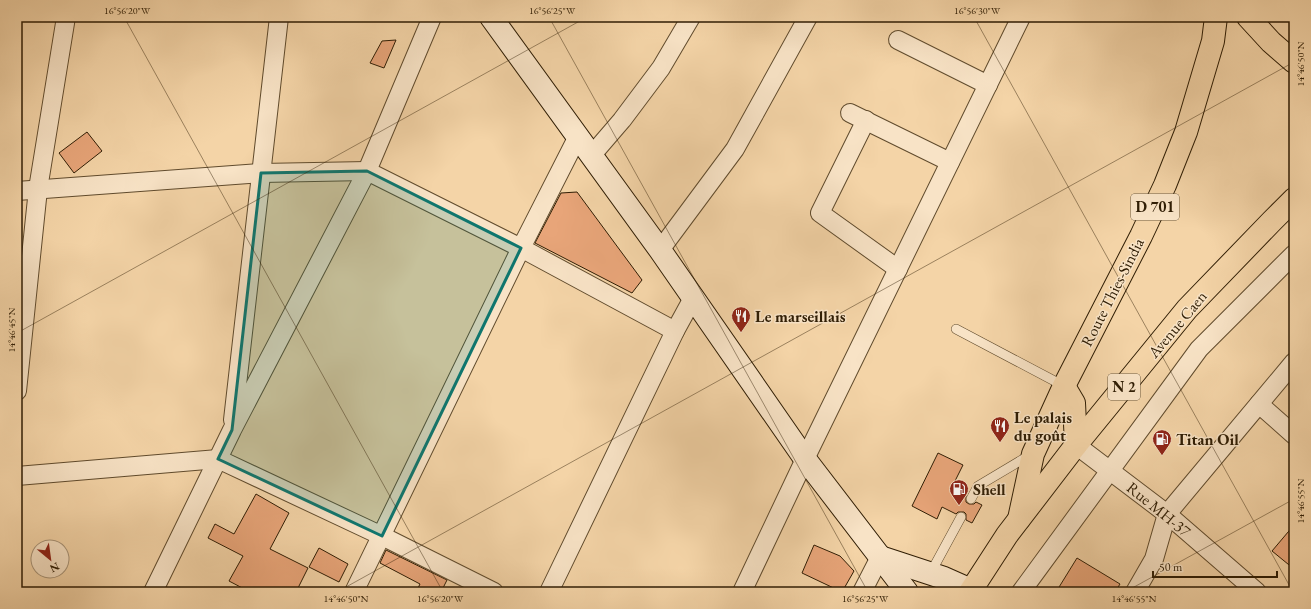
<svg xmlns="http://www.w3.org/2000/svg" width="1311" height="609" font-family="'EB Garamond',serif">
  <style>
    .building { fill: #e8a579; stroke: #2f1d04 }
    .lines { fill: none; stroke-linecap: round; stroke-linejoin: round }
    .lane-casing { stroke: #604b2d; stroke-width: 10 }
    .street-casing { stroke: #604b2d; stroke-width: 20 }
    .secondary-casing { stroke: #2f1d04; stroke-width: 24 }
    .primary-casing { stroke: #2f1d04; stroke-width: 24 }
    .highway-casing { stroke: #2f1d04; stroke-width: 24 }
    .lane { stroke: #f8e3c6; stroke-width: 9 }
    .street { stroke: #f8e3c6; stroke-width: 18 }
    .secondary { stroke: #f8e3c6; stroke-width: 22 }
    .primary { stroke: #f4d4a7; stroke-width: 22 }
    .highway { stroke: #f4d4a7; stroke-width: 22 }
    .marked { fill: #0f766e; fill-opacity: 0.2; stroke: #0f766e; stroke-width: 3; stroke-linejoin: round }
    .ticks { fill: none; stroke: #2f1d04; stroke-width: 1; stroke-opacity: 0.45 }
    .labels { text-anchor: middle; stroke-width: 3; stroke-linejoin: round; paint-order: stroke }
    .shield { fill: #f8e3c6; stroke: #6b583e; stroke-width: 1 }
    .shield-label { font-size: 15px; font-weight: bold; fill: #2f1d04 }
    .street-label { font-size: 16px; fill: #2f1d04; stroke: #f8e3c6 }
    .poi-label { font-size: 16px; font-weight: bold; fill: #2f1d04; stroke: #f8e3c6; text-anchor: start }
    .neatline { fill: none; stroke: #2f1d04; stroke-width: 1.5 }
    .ticks-label { font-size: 10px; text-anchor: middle; fill: #2f1d04 }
  </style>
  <rect width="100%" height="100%" fill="#f4d4a7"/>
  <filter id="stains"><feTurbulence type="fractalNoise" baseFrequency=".005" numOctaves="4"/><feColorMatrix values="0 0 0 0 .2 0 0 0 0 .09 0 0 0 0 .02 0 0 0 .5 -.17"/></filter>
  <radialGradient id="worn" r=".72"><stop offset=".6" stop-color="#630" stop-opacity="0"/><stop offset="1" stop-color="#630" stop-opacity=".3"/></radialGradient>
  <g class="building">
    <polygon points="396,40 384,68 370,63 382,41"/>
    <polygon points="87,132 102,151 74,173 59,153"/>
    <polygon points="577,192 642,280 632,293 535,243 561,193"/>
    <polygon points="938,453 963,465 951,489 966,496 966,502 969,504 974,504 976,502 982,505 972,523 966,520 966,514 964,512 958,512 956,514 942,507 937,519 912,506"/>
    <polygon points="256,494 289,513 270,549 308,568 296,592 250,592 229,581 243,556 208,538 215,524 234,534"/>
    <polygon points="1294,525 1294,569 1272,551"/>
    <polygon points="814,545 840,556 854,571 842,592 802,573"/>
    <polygon points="319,548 348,564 339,582 309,567"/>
    <polygon points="386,550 447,580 441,592 416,592 420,584 380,563"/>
    <polygon points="1077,558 1120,584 1115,592 1056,592"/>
  </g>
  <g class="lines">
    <defs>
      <g id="lane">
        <polyline points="956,329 1064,386"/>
        <polyline points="971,499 978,486 1030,455"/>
        <polyline points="930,574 961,517"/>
      </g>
      <g id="street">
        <polyline points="898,40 988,85"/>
        <polyline points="850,113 950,162"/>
        <polyline points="866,120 820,213 898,269"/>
        <polyline points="591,156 622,120 661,68 691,17"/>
        <polyline points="17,191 261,173 367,171 521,248 675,331"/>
        <polyline points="660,250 735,149 808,17"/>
        <polyline points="17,391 38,189 66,17"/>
        <polyline points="1259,404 1294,435"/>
        <polyline points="233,420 279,17"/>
        <polyline points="1076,445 1167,514 1257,592"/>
        <polyline points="17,476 218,459 382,536 494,592"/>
        <polyline points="153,592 232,430 367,171 432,17"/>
        <polyline points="354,592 521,248 578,136"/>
        <polyline points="549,592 675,331 693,298"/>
        <polyline points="742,592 805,459 1021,17"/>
        <polyline points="862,592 880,557"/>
        <polyline points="1021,592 1199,349 1294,254"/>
        <polyline points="1135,592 1154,559 1167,514 1294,362"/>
      </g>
      <g id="secondary">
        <polyline points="491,17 660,250 805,459 907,592"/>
        <polyline points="880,557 944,578 971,590"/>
      </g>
      <g id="primary">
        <polyline points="1248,17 1271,42 1294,62"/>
        <polyline points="1019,519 1033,454 1064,386 1141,236 1165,185 1186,132 1213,41 1216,17"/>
      </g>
      <g id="highway">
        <polyline points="1064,386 1074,403 1076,445"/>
        <polyline points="970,592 1007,535 1076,445 1187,309 1272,221 1294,199"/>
      </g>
    </defs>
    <use href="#lane" class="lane-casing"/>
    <use href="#street" class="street-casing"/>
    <use href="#secondary" class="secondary-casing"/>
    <use href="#primary" class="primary-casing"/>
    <use href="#highway" class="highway-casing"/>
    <use href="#lane" class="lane"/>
    <use href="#street" class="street"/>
    <use href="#secondary" class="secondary"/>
    <use href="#primary" class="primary"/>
    <use href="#highway" class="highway"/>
  </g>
  <path class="marked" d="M367,171L521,248L382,536L218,459L232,430L261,173Z"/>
  <path class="ticks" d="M124,17L443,592M549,17L868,592M974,17L1293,592M17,333L587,17M17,591L18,592M337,592L1294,62M1125,592L1294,499"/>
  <defs>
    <symbol id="restaurant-pin" viewBox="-11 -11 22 30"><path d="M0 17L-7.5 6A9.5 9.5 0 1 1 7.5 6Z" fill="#8f2418" stroke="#f8e3c6"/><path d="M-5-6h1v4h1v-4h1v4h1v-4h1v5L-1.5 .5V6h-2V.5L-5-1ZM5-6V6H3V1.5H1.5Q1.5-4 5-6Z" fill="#fff"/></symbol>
    <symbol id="fuel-pin" viewBox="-11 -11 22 30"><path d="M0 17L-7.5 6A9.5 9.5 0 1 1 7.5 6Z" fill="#8f2418" stroke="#f8e3c6"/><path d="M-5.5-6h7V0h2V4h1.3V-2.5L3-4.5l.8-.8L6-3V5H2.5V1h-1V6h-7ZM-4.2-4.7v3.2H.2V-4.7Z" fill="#fff"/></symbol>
  </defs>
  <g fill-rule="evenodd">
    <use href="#restaurant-pin" x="730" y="305" width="22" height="30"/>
    <use href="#restaurant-pin" x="989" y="415" width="22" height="30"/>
    <use href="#fuel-pin" x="1151" y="428" width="22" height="30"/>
    <use href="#fuel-pin" x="948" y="478" width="22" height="30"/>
  </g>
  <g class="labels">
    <g class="shield">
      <rect x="1131" y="194" width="48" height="26" rx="3"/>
      <rect x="1108" y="374" width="32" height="26" rx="3"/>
    </g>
    <g class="shield-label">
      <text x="1155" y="212">D 701</text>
      <text x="1124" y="392">N 2</text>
    </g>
    <g class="street-label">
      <text transform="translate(1112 292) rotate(-63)" y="6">Route Thies-Sindia</text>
      <text transform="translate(1177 324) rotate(-50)" y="6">Avenue Caen</text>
      <text transform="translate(1159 509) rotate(39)" y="6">Rue MH-37</text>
    </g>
    <g class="poi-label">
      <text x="755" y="322">Le marseillais</text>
      <text x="1014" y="423">Le palais<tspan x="1014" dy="18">du goût</tspan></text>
      <text x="1176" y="445">Titan Oil</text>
      <text x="973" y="495">Shell</text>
    </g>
  </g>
  <rect width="1311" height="609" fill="none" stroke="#f4d4a7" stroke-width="44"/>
  <g transform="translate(50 559) rotate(151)"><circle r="19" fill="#f8e3c6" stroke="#a89478"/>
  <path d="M0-3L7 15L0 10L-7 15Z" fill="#8f2418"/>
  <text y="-6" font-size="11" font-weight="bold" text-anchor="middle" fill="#2f1d04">N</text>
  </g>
  <path d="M1153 571v6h124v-6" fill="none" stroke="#2f1d04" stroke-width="2"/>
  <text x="1159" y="571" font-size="12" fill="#2f1d04" stroke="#f8e3c6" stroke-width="3" paint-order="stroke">50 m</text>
  <rect x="22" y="22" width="1267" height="565" class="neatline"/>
  <g class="ticks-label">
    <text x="127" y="14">16°56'20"W</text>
    <text x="552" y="14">16°56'25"W</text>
    <text x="977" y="14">16°56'30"W</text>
    <text transform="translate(1300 64) rotate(-90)" y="4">14°46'50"N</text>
    <text transform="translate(11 330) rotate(-90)" y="4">14°46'45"N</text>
    <text transform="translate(1300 501) rotate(-90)" y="4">14°46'55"N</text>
    <text x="346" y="602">14°46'50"N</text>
    <text x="440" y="602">16°56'20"W</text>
    <text x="865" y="602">16°56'25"W</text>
    <text x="1134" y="602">14°46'55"N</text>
  </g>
  <rect width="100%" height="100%" filter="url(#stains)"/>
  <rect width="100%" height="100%" fill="url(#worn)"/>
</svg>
